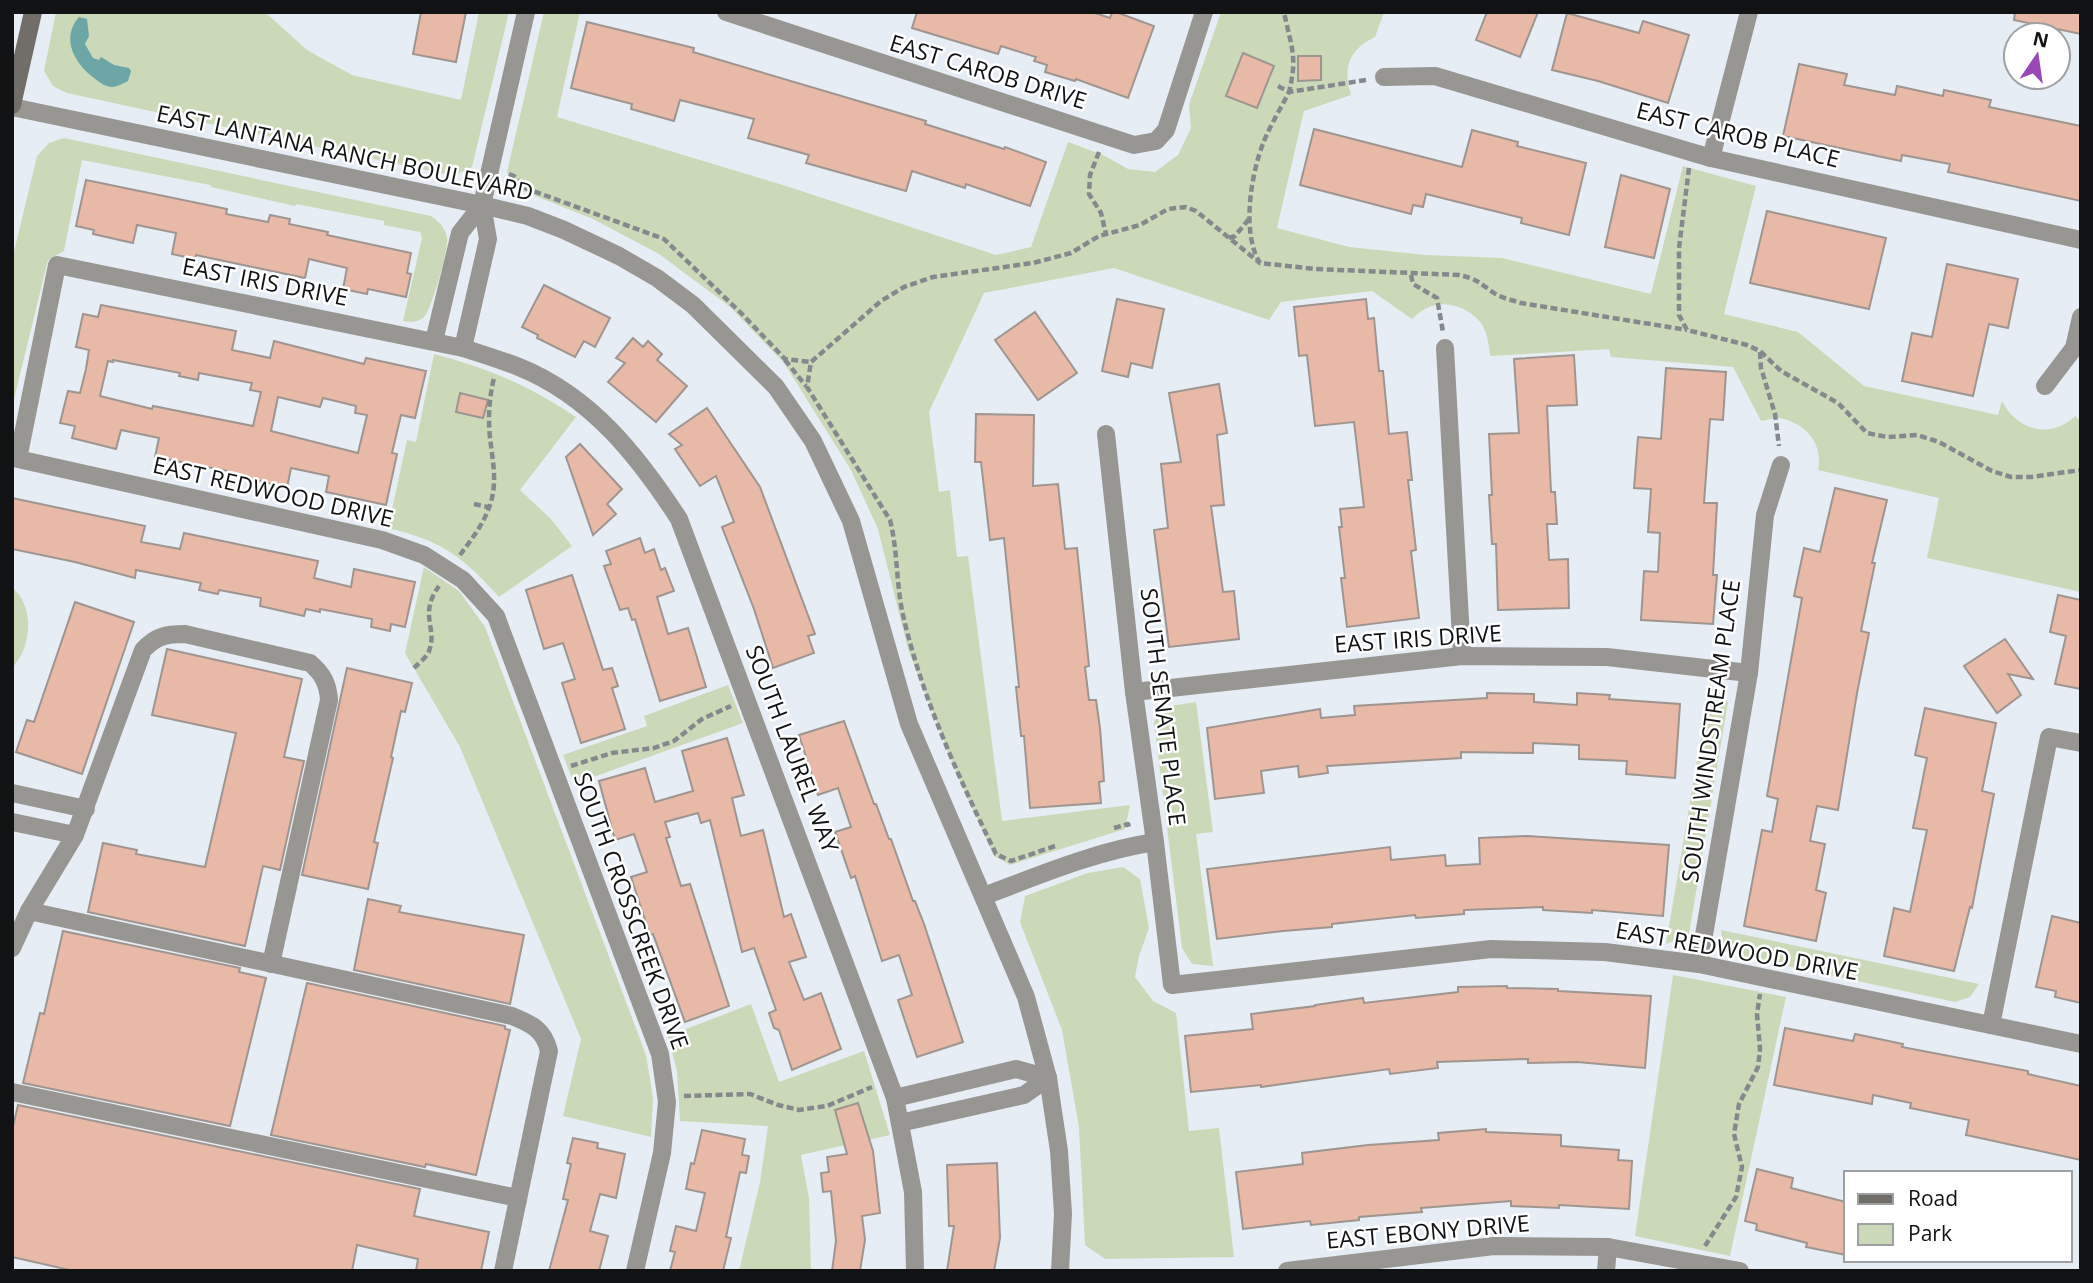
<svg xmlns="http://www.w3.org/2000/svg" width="2093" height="1283" font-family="'Open Sans',sans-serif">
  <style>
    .green { fill: #cbd9b9 }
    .water { fill: #6ca6a6 }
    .building { fill: #e9b9a7; stroke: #9e9591; stroke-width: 2; fill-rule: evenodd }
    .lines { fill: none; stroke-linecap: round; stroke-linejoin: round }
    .path { stroke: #85898d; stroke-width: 4.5; stroke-dasharray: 7 3.5; stroke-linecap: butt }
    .street { stroke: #989693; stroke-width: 18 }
    .secondary { stroke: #716d69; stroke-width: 18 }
    .labels { text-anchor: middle; stroke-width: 5; stroke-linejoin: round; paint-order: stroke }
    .street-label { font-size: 23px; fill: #101214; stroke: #fff }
  </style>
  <rect width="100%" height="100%" fill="#e7edf4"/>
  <g class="green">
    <polygon points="56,12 265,12 307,50 352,75 461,100 479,12 509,12 472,167 453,176 67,93 53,86 44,71"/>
    <path d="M544,12H580L557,117L786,186L996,255L1031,247L1068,142L1103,155L1128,169L1155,172L1178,155L1191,128L1189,105L1221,12H1384L1375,37C1348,50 1343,68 1351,95L1304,111L1277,228L1349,247L1426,255L1502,258L1651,294L1683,166L1756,186L1724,314L1798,332L1864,386L1998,415L2002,401C2016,430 2051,440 2075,416L2081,421V592L1927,558L1939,498L1818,470C1823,446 1809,426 1784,419C1777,417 1768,420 1761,421L1733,367L1611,357L1609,349L1490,356C1489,345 1487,332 1481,323C1469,307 1443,298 1425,309C1420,311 1416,316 1412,319L1372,291L1281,302L1269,320L1114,268L984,293L929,412L939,492L950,490L957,557L968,556L1002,821L1130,805L1125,829L1010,865L994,856L956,772L908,649L878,529L851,470L784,363L729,306L659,254L593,219L513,187L507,172Z"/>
    <path d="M64,138L431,216C439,221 446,229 447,238C449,248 431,311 424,317C417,323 411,322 403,321L422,238L420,232L384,225V221L296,204L295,206L211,187L210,185L82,160L64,251L48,260L12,407V260L37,156L49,143Z"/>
    <path d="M434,354C490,369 528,385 576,417L520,490L551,519L572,546L499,597C462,556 442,541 388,528L407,440L416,442Z"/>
    <polygon points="424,567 459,591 485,627 646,1055 653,1098 651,1137 563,1116 581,1039 460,747 405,653"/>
    <path d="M12,587C35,607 32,647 12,668Z"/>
    <polygon points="1710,684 1728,702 1689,934 1666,944"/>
    <polygon points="728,685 743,723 574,784 563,755 647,726 644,716"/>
    <polygon points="1196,702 1213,832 1196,834 1213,966 1192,964 1182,948 1154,722 1164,707"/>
    <polygon points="1123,867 1140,879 1149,928 1139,956 1135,977 1153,1001 1176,1013 1189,1131 1219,1128 1234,1257 1105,1259 1085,1245 1079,1127 1062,1030 1020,922 1025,896 1088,873"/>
    <polygon points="1721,930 1979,984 1970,997 1955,1002 1736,955 1724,948"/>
    <polygon points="1673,975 1786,997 1730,1256 1635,1236"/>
    <polygon points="751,1004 779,1082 864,1051 890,1135 801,1155 809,1198 811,1271 739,1271 760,1182 768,1126 680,1121 677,1071 668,1036"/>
  </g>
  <path class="water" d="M79,17L87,19L89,36L85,44L93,58L99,60L101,57L114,65L129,68L131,71L128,81C124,83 118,86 113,87C106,87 100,83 94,78C75,64 60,38 79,17Z"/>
  <g class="building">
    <polygon points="421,12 466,12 456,62 413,54"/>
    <polygon points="917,12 1092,12 1110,18 1112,12 1116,12 1154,26 1128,98 1076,79 1075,81 1045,72 1047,65 1034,61 1036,57 1001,46 998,54 912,28"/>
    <polygon points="1487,12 1538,12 1520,57 1476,40"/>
    <polygon points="2015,12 2081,12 2081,34 2014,20"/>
    <polygon points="1567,13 1639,33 1643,21 1689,35 1668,103 1598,81 1552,70"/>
    <polygon points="587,22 694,48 693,52 926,121 925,124 1004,149 1005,147 1046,162 1030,206 966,184 965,188 912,171 906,191 806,163 809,155 748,138 754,119 680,100 674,121 631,109 632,104 571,88"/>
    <polygon points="1243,53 1274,66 1257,108 1226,96"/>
    <polygon points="1298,56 1321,56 1321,80 1298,81"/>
    <polygon points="1799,64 1847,74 1844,85 1895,95 1897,86 1943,96 1944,90 1991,100 1989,107 2081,126 2081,201 1948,172 1950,164 1902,155 1901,161 1783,136"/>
    <polygon points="1314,129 1462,167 1472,130 1518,142 1517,146 1586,163 1569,235 1521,223 1522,218 1426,194 1423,207 1413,205 1411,214 1300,185"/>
    <polygon points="1621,175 1670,189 1654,258 1605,247"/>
    <polygon points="86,180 227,209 226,214 268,222 270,215 290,219 289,224 328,232 327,235 411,253 407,273 411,274 406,297 368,289 367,294 343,289 347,268 309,259 305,278 196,255 195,259 172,254 176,233 137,225 133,243 93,234 94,230 76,226"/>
    <polygon points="1767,211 1886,238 1869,309 1750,283"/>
    <polygon points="1947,264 2018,279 2008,328 1989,324 1973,396 1902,381 1912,333 1932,337"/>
    <polygon points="544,285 610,318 595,347 584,341 575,357 537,338 538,335 522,327"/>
    <polygon points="1117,299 1164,309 1152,368 1131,363 1128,377 1102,371"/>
    <polygon points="1366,299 1368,319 1374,318 1379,371 1383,371 1389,434 1407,432 1412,480 1408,480 1416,550 1411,551 1419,618 1347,627 1341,578 1345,578 1339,527 1342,527 1340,509 1364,507 1354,422 1315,426 1307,355 1299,356 1294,307"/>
    <path d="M101,305L236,331L232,350L270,358L274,341L364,364L366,358L426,371L415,418L401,415L392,453L397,454L386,505L326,492L329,476L291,468L287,488L228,473V471L155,457L159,438L121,430L116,449L72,438L75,426L60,423L68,391L80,393L86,369L89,350L76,347L83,314L98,317ZM113,360L180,373L179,376L198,380L199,373L252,383L250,390L261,392L253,426L153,406L152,409L100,396L108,361L113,362ZM278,397L320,407L323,398L356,406L355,413L367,415L358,453L271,431Z"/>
    <polygon points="1035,312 1077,373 1038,400 995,340"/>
    <polygon points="633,338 643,347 648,341 662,354 657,360 687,386 656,422 608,382 625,363 616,358"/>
    <polygon points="1574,355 1577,405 1547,406 1551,492 1555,492 1557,524 1547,524 1549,560 1568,559 1569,608 1498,610 1496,544 1492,544 1489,495 1492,495 1489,434 1519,433 1514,359"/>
    <polygon points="1666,368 1726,372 1723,420 1710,419 1704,503 1717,503 1713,575 1717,575 1713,624 1641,620 1644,571 1658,572 1660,533 1648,532 1651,489 1634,488 1638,437 1661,439"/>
    <polygon points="1219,384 1227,433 1217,435 1224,505 1211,506 1223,592 1234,591 1239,639 1169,647 1154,530 1168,528 1161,464 1181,462 1169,393"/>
    <polygon points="460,393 488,400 483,418 456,412"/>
    <polygon points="707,408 760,487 815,634 808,636 814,653 773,668 754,609 722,527 734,522 716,476 700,486 675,449 682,445 669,434"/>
    <polygon points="976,414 1034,415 1033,486 1058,484 1065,549 1077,548 1089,666 1085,667 1089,700 1096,700 1100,728 1104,781 1099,782 1101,803 1030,808 1024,736 1021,736 1016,687 1019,687 1004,538 990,540 981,462 975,462"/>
    <polygon points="580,444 622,489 607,504 616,514 593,535 566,457"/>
    <polygon points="1835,488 1887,500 1872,563 1875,563 1861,631 1869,633 1857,693 1838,810 1817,806 1810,841 1825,844 1816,890 1826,893 1816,941 1744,926 1762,830 1772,832 1778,799 1767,796 1802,598 1794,596 1804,548 1820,552"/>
    <polygon points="12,498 145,526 141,542 180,549 184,533 318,561 314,578 351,587 354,569 415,582 405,627 391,624 390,631 371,627 372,619 320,609 320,612 306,609 304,616 260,606 261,598 219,590 218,594 199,590 201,583 136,570 135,578 75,562 12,549"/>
    <polygon points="640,538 645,553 654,549 661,570 665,568 674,591 657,597 668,634 688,628 706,687 660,701 635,619 632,620 628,608 620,610 604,566 611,564 606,551"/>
    <polygon points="572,575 603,670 612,668 618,686 612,688 625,729 581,743 562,683 575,679 563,643 544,649 526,590"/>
    <polygon points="2058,595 2081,600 2081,689 2055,684 2066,636 2050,632"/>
    <polygon points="75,602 134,622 82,774 16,752 27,720 34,722"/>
    <polygon points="2005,639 2033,679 2008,674 2021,695 1997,713 1964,666"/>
    <polygon points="167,649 302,679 284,757 304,761 280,870 263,866 245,946 88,912 103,843 137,850 136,854 205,867 236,733 152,715"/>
    <polygon points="347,668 412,683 405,712 401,711 391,757 393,758 374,842 378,843 368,889 302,875"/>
    <polygon points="1487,693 1534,694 1534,702 1577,705 1577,693 1610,695 1609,699 1680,704 1675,778 1626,774 1627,761 1579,759 1579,745 1533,743 1533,753 1461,752 1461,758 1327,766 1328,773 1299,777 1298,766 1261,771 1264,793 1215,799 1207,728 1320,709 1321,718 1355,715 1354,706 1487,698"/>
    <polygon points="1925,708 1996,723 1982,791 1994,794 1972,908 1970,907 1954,971 1884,956 1894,908 1910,912 1927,830 1913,828 1927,758 1915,755"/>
    <polygon points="844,721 874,804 876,804 889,839 891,839 913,901 915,901 924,924 963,1042 917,1057 898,1000 912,995 899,955 882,961 855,876 851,878 835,832 851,827 838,788 818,795 799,735"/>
    <polygon points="727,738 744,795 732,798 741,836 763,830 784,917 791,914 806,957 789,962 804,1000 821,993 841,1049 792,1070 779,1030 774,1028 769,1013 776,1010 754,948 742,952 710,820 701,823 698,813 665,822 670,837 666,838 681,886 690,884 729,1006 685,1022 653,934 650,935 631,877 647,872 634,834 615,840 599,781 645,768 655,802 693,791 682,751"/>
    <polygon points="1527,836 1669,845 1663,916 1592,910 1592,913 1543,910 1543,907 1464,910 1464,914 1416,918 1415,915 1332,924 1332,927 1283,931 1217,939 1207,869 1390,847 1391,860 1445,855 1446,866 1480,864 1479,838"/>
    <polygon points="368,899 401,906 399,912 524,935 510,1004 354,970"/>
    <polygon points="2052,916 2081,923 2081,1003 2055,997 2056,991 2036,987"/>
    <polygon points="63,931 240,968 239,972 266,978 230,1126 23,1083 40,1013 44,1014"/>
    <polygon points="307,983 505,1026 505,1029 510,1030 476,1175 426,1164 425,1167 271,1135"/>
    <polygon points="1507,986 1507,988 1558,989 1558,991 1651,996 1645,1068 1577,1062 1528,1063 1528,1059 1437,1062 1438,1068 1390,1074 1389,1069 1261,1087 1261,1085 1191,1092 1185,1036 1253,1029 1251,1014 1315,1006 1315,1005 1363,998 1364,1003 1458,992 1458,987"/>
    <polygon points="1785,1028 1853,1041 1855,1034 1903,1044 1902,1047 2028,1071 2028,1074 2081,1086 2081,1160 1966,1135 1969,1120 1910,1108 1911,1103 1873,1095 1872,1104 1774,1085"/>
    <polygon points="858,1103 873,1151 880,1213 862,1216 865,1240 860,1271 832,1271 836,1241 831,1191 823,1192 821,1173 829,1172 827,1157 847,1154 835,1110"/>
    <polygon points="18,1105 420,1189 414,1216 489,1232 481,1271 416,1271 418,1259 357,1245 352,1271 74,1271 12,1257 12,1131"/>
    <polygon points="1486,1129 1486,1132 1561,1135 1561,1146 1619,1150 1618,1160 1632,1161 1629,1209 1559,1205 1559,1208 1511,1206 1511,1201 1421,1208 1422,1212 1359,1217 1359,1220 1311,1225 1310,1221 1243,1229 1236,1172 1303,1164 1302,1153 1368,1145 1439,1140 1438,1133"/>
    <polygon points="702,1130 745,1139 742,1155 749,1156 746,1173 740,1172 726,1237 731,1238 723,1271 670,1271 675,1252 670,1251 676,1226 696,1231 705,1193 686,1189 691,1163 694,1164"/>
    <polygon points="573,1138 598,1143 597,1148 625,1154 616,1198 600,1194 590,1231 608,1236 599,1271 549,1271 568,1200 563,1199 571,1164 567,1163"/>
    <polygon points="997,1163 1000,1238 994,1271 947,1271 954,1226 949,1226 947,1165"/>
    <polygon points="1757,1169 1793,1178 1791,1188 1846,1202 1846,1255 1806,1247 1807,1243 1756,1230 1757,1224 1745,1221"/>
  </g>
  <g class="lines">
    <g class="path">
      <path d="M1366,80L1289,92C1281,108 1271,124 1264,141C1251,173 1241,233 1260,263L1316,269L1459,275C1478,279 1479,283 1494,293C1501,298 1512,300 1521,303L1687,330"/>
      <path d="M1278,86L1289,92C1298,56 1291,47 1284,12"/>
      <polyline points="1099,152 1090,175 1089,194 1101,213 1106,234"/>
      <polyline points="1689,168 1679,248 1679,315 1687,330 1747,345 1760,351 1781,371 1838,403 1867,433 1887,437 1917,435 1939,442 1992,471 2011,477 2031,477 2081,470"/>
      <polyline points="509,174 514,176 525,188 664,239 741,313 785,359 811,362"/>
      <polyline points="1229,238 1235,236 1249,219"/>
      <polyline points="1411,275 1413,284 1437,298 1443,332"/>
      <polyline points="1760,352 1761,368 1775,414 1779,446"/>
      <polyline points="785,360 806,386"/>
      <polyline points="474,504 488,507"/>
      <path d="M460,555C474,536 489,517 493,493C496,474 492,456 490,438C488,418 489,398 494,378"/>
      <path d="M414,668C419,663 427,657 429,651C438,628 418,615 439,586"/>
      <polyline points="571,766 612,753 654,748 674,741 702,719 731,706"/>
      <polyline points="1114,828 1128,824 1129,827"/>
      <path d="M1055,846L1011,861L996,854C959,778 922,698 903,615C896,584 898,552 890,520L807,387L811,362L881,301L904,287L933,277L1033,263L1071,253L1099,236L1140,225L1168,209L1186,207L1196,211L1260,263"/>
      <polyline points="684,1096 750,1094 778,1105 799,1110 827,1106 872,1087"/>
      <polyline points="1705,1246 1736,1197 1742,1167 1734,1134 1739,1104 1758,1067 1760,1049 1757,1014 1760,994"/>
    </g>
    <g class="street">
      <polyline points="726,12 1134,145 1156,141 1166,130 1204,12"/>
      <polyline points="1384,77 1435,76 1711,158 2081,240"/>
      <polyline points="12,107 482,205 528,216 564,230 619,256 657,278 693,305 776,387 813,441 851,521 909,724 1026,997 1048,1078 1059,1151 1063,1214 1060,1271"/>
      <polyline points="1711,158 1749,12"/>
      <polyline points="434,341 460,233 482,205"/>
      <polyline points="463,348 488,239 482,205 526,12"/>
      <polyline points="1445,348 1462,656"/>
      <polyline points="2045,386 2074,348 2081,317"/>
      <polyline points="1106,434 1134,692 1155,842 1172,985 1491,949 1605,952 1699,964 2081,1044"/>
      <polyline points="1134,692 1462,656 1607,657 1749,673"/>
      <polyline points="12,793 86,809"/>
      <polyline points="12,822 75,835"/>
      <path d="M984,896C1040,875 1096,851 1155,842"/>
      <path d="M29,911L512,1016C532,1024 544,1030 549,1051L503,1271"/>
      <path d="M12,948L29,911L75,835L143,650C156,636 166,634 185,634L310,663C323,674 328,684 329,700L271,964"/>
      <polyline points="1699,964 1749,673 1765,515 1781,465"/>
      <polyline points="1991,1025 2049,737 2081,743"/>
      <polyline points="12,1092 518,1198"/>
      <polyline points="895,1098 1016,1069 1048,1078"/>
      <polyline points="900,1123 1024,1095 1048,1078"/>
      <path d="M635,1271L662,1153L667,1102L660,1054L496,616L463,580L424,555L382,540L18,459L57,265L463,348C482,354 501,360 519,367C591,396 638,456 679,519L895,1098L913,1192L915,1271"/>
      <polyline points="1287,1271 1494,1246 1608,1247 1740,1271"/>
      <polyline points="1606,1271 1608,1247"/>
    </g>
    <polyline class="secondary" points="12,105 33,12"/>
  </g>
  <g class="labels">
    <g class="street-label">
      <text transform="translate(988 72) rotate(17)" y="8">EAST CAROB DRIVE</text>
      <text transform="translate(1738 135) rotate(14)" y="8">EAST CAROB PLACE</text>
      <text transform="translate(345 153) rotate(12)" y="8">EAST LANTANA RANCH BOULEVARD</text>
      <text transform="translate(265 282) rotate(11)" y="8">EAST IRIS DRIVE</text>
      <text transform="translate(273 492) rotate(13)" y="8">EAST REDWOOD DRIVE</text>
      <text transform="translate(1418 639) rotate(-4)" y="8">EAST IRIS DRIVE</text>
      <text transform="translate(1163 707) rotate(83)" y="8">SOUTH SENATE PLACE</text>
      <text transform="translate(1711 731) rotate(-82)" y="8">SOUTH WINDSTREAM PLACE</text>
      <text transform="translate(792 749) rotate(69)" y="8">SOUTH LAUREL WAY</text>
      <text transform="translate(631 911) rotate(70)" y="8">SOUTH CROSSCREEK DRIVE</text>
      <text transform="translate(1737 951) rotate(10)" y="8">EAST REDWOOD DRIVE</text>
      <text transform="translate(1428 1232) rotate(-5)" y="8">EAST EBONY DRIVE</text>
    </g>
  </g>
  <rect width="2093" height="1283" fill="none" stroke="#101214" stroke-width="28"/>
  <rect x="1844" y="1171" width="228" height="91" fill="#ffffff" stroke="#9fa0a1" stroke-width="2"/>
  <rect x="1858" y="1194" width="35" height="10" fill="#716d69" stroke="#9fa0a1" stroke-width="2"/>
  <text x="1908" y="1206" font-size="21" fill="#101214">Road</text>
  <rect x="1858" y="1224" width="35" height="21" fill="#cbd9b9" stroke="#9fa0a1" stroke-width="2"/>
  <text x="1908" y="1241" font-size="21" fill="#101214">Park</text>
  <g transform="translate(2037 56) rotate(13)"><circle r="33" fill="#ffffff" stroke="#9fa0a1" stroke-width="2"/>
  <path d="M0-5L12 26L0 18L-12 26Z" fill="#9848b7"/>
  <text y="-10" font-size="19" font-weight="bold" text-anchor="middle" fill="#101214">N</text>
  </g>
</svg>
